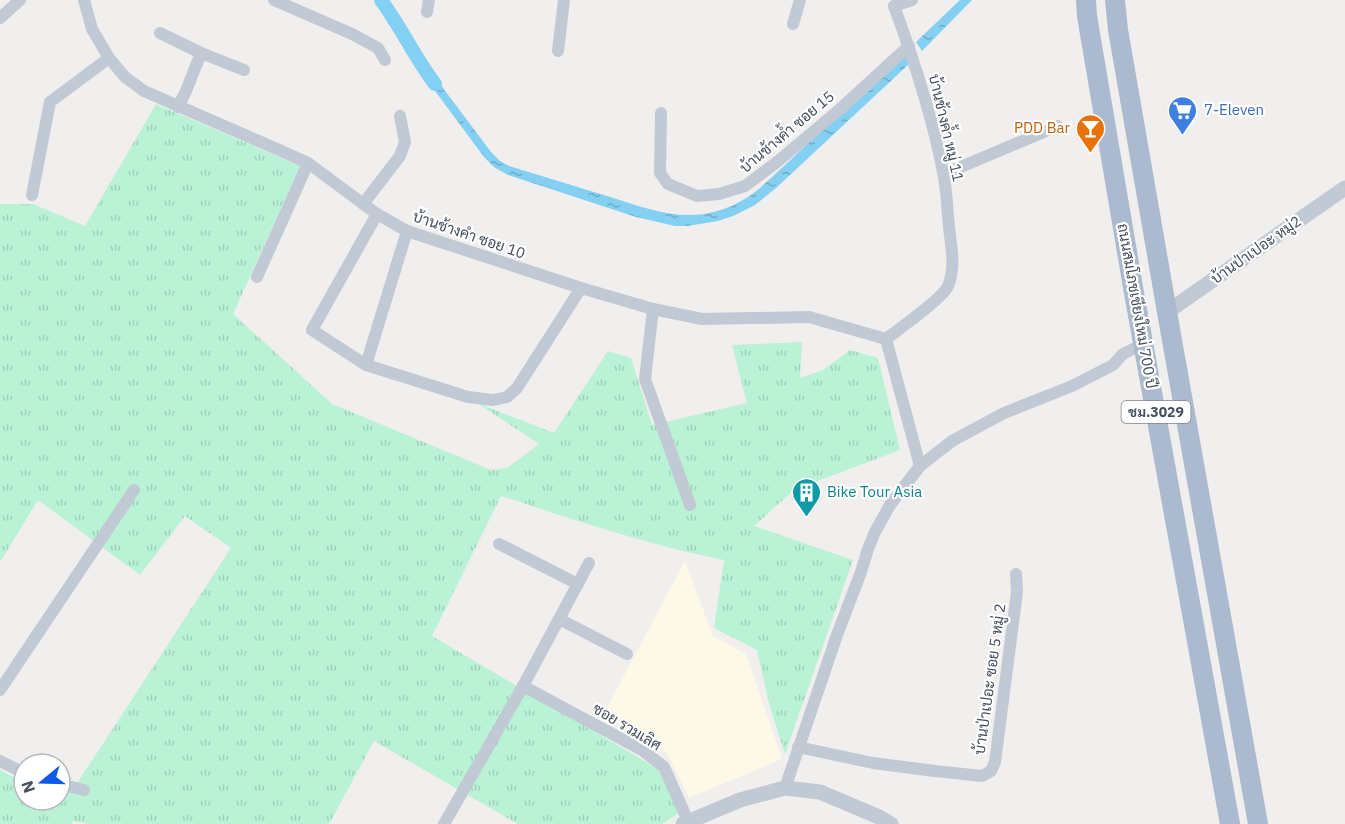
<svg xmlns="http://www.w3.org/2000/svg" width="1345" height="824" font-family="'IBM Plex Sans',Sarabun,sans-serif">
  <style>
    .commercial { fill: #fdf9e6 }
    .grass { fill: url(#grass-tufts) }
    .water { fill: url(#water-ripples) }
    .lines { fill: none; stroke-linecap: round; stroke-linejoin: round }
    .canal { stroke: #83d0f2; stroke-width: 14 }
    .minor { stroke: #c1c9d4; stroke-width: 12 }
    .tertiary { stroke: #c1c9d4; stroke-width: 15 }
    .primary { stroke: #acbacf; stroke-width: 20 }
    .labels { text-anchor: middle; stroke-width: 4.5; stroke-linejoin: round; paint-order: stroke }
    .shield { fill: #fff; stroke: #7d848e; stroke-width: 1.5 }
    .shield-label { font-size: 14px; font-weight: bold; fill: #454f5d }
    .shop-label { font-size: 15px; fill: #366cbe; stroke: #fff; text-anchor: start }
    .street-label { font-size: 15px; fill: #454f5d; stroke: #fff }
    .food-label { font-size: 15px; fill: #c56008; stroke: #fff; text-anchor: end }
    .culture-label { font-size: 15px; fill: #0d838f; stroke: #fff; text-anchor: start }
  </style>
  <defs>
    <pattern id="grass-tufts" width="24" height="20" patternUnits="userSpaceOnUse" patternTransform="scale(1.5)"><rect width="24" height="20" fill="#b9f2d4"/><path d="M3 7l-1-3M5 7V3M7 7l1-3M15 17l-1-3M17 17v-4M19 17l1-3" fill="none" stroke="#a0d1b8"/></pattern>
    <pattern id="water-ripples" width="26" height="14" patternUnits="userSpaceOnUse" patternTransform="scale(1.5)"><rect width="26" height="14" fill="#83d0f2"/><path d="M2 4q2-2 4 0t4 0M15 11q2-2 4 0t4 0" fill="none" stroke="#6dabc7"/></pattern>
  </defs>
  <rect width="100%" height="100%" fill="#f1eeee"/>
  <polygon class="commercial" points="685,561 713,636 746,654 782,759 689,798 667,753 653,742 603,715"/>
  <path class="grass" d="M156,104L300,166L233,314L332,404L491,470L507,468L539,444L477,403L554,433L608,351L631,358L652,425L747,403L732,345L802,342L800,378L823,370L850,350L878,358L900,450L794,490L754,526L853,560L785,754L770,707L757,650L714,628L724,560C648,545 575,520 501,496L432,636L658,769L679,813L662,824H518L374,741L329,824H89L73,821L71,824H0V770L15,778L24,780V800H60V788L72,791L231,548L185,516L140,575L38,500L0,562V204H33L85,226Z"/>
  <g class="water">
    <polygon points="960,0 972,0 922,51 916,42"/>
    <path d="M905,53L909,64L776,188L755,205L733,216L718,221L687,226H675L636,217L508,175L494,167L484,157L421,72L428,68L491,152L500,161L509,166C542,176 574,186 607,196C658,212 697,229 748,197C756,192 763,185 770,179Z"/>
  </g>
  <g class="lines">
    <path class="canal" d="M381,0C401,27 415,58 435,84"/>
    <g class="minor">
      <polyline points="84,0 92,29 109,58 125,77 144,91 277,149 308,163 377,214 407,231 581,288 653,309 702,319 809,317 886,339"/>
      <polyline points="274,0 352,34 378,48 385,60"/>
      <polyline points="894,6 912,0"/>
      <polyline points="427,12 429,0"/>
      <polyline points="0,18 20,0"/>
      <polyline points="793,24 800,0"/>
      <polyline points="160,33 201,53 244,70"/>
      <polyline points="558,51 564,0"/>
      <polyline points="178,107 186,91 201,53"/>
      <polyline points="661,113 660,173 668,184 697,196 719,194 745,186 777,162 839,110 909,46"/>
      <polyline points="944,174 1058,126"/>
      <polyline points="32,195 50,102 109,58"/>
      <polyline points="363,204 400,156 405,142 400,116"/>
      <polyline points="377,214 312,330 366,365 468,397 493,400 507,397 517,388 581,288"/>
      <polyline points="257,277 308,163"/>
      <polyline points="653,309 645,379 690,505"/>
      <path d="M886,339C899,329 943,298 948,286C956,267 951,246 949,227C947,209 947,190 943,172C932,116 914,60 894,6"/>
      <polyline points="886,339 920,466"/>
      <polyline points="366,365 407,231"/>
      <polyline points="499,544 578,584"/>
      <polyline points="559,619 627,654"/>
      <polyline points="523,686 642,750 664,767 688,821"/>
      <polyline points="0,690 134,490"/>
      <polyline points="798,747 873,763 935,771 982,776 991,771 995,762 1017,592 1016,574"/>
      <polyline points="0,761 24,773"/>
      <polyline points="60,784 84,790"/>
      <polyline points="785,788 837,635 861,572 868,549 875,532 890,505 920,466 952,441 1004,413 1072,386 1113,365 1123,354 1133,349 1144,348"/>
      <polyline points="444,824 523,686 589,563"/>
    </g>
    <g class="tertiary">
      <polyline points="1167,312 1345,188"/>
      <polyline points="683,824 740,800 785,788 820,792 879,817 891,824"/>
    </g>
    <g class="primary">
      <polyline points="1086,0 1087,16 1134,293 1230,824"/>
      <polyline points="1115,0 1118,30 1167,312 1258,824"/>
    </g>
  </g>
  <defs>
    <symbol id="supermarket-pin" viewBox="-11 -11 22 30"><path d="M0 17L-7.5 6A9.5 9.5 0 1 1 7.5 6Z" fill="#3f7fe0" stroke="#fff"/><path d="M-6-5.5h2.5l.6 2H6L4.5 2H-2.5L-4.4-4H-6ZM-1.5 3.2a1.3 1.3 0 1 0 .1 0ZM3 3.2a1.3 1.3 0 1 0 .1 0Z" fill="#fff"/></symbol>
    <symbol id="bar-pin" viewBox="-11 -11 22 30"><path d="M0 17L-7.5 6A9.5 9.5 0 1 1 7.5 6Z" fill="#e8710a" stroke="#fff"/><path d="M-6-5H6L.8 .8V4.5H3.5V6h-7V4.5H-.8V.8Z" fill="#fff"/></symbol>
    <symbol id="building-pin" viewBox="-11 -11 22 30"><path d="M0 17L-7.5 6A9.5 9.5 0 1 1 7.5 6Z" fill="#0f9aa8" stroke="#fff"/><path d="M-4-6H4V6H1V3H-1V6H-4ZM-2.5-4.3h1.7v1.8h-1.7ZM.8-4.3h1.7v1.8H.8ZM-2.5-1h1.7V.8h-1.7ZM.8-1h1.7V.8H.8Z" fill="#fff"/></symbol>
  </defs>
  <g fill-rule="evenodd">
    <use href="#supermarket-pin" x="1166" y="94" width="33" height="45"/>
    <use href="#bar-pin" x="1074" y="112" width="33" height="45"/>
    <use href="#building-pin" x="790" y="476" width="33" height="45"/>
  </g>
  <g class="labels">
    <rect class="shield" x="1121.5" y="401" width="69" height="22" rx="4.5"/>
    <g class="shield-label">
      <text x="1156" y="417">ชม.3029</text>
    </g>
    <g class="shop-label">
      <text x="1204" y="115">7-Eleven</text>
    </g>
    <g class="street-label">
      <text transform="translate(946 128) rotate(77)" y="5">บ้านช้างค้ำ หมู่ 11</text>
      <text transform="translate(787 132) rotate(-40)" y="5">บ้านช้างค้ำ ซอย 15</text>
      <text transform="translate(469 235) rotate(19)" y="5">บ้านช้างคำ ซอย 10</text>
      <text transform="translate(1256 250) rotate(-35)" y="5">บ้านป่าเปอะ หมู่2</text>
      <text transform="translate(1137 306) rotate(80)" y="5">ถนนสมโภชเชียงใหม่ 700 ปี</text>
      <text transform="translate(990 679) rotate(-82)" y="5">บ้านป่าเปอะ ซอย 5 หมู่ 2</text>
      <text transform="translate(627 727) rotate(31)" y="5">ซอย รวมเลิศ</text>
    </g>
    <g class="food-label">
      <text x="1070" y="133">PDD Bar</text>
    </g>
    <g class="culture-label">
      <text x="827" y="497">Bike Tour Asia</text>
    </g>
  </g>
  <g transform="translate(42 782) rotate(251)"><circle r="28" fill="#ffffff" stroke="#b5b9be" stroke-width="1.5"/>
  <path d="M0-4.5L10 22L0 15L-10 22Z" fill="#0d59ec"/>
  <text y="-9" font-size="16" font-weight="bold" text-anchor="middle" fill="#454f5d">N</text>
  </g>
</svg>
